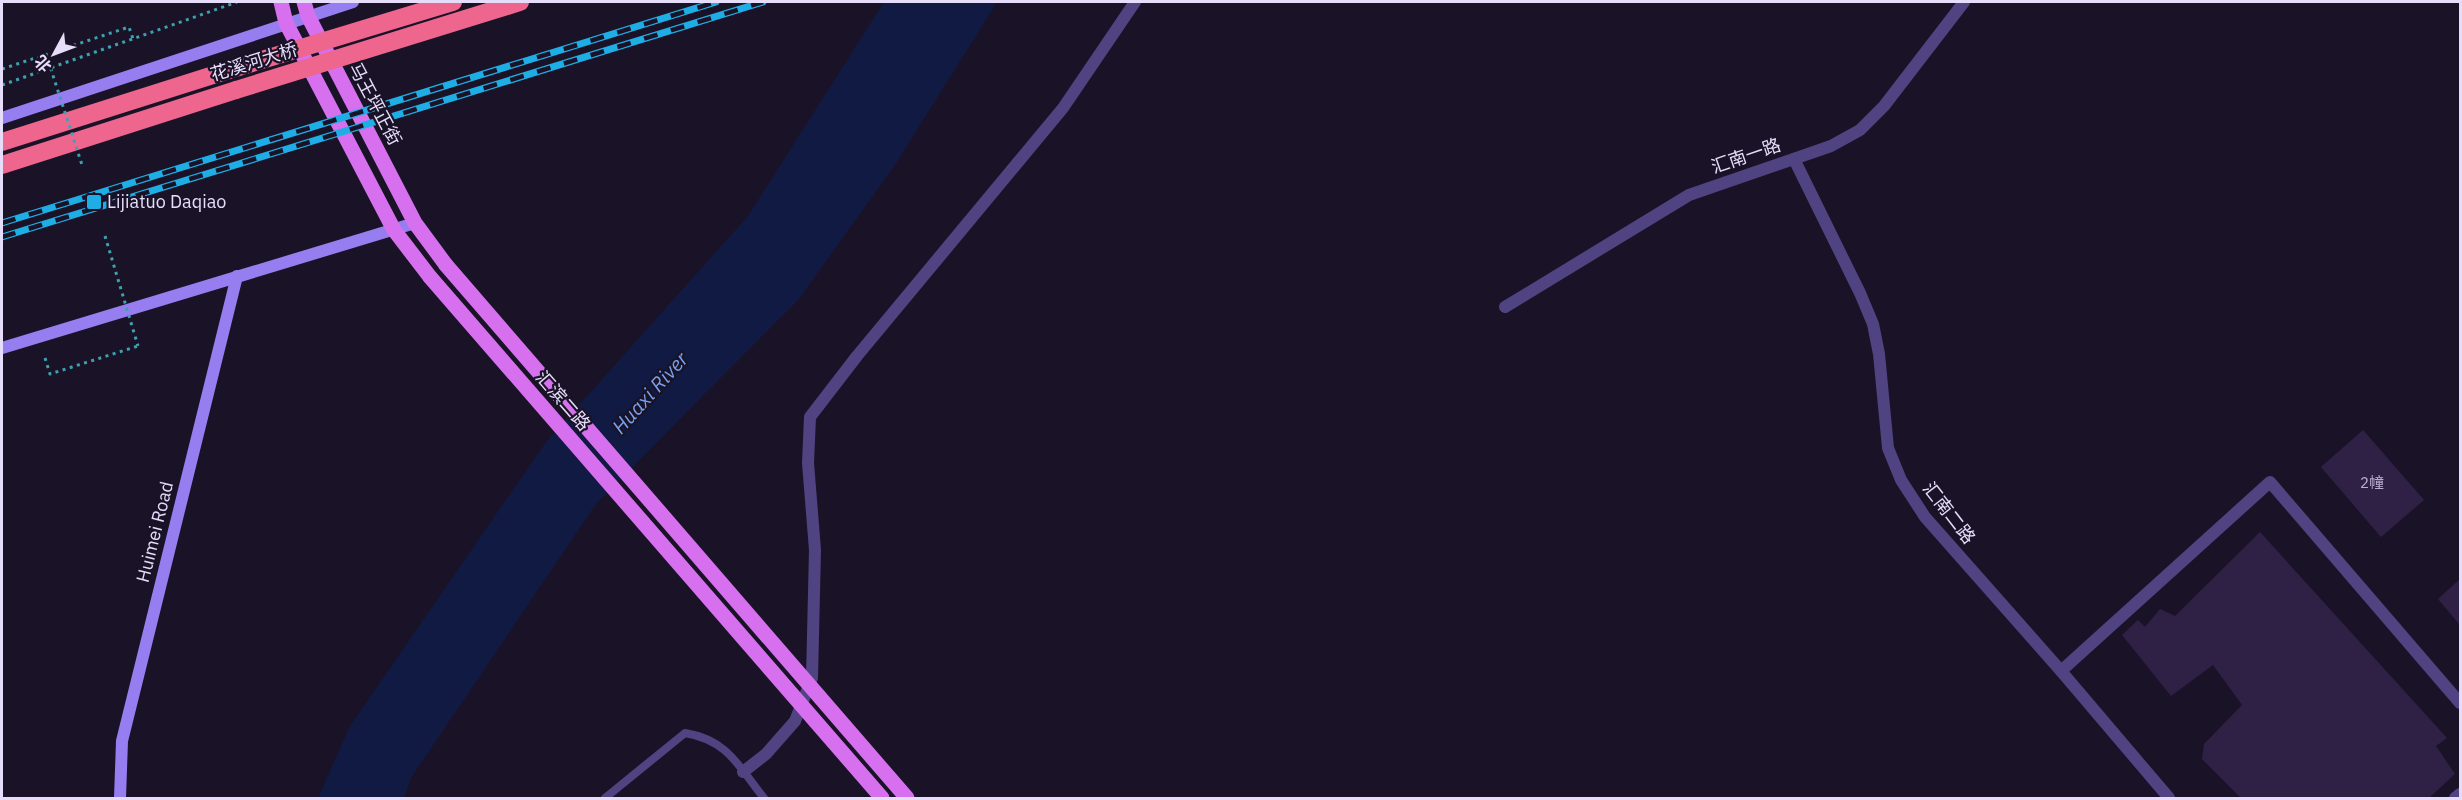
<svg xmlns="http://www.w3.org/2000/svg" width="2462" height="800" font-family="'IBM Plex Sans','Noto Sans SC',sans-serif">
  <style>
    .water { fill: #111a42 }
    .building { fill: #2f2146 }
    .lines { fill: none; stroke-linecap: round; stroke-linejoin: round }
    .path { stroke: #3ea1ae; stroke-width: 3; stroke-dasharray: 3 4.5; stroke-linecap: butt }
    .lane { stroke: #504381; stroke-width: 8 }
    .street { stroke: #504381; stroke-width: 12 }
    .secondary { stroke: #967ef0; stroke-width: 12 }
    .primary { stroke: #d670ef; stroke-width: 15 }
    .highway { stroke: #ee658e; stroke-width: 18 }
    .rail-casing { stroke: #1eaee5; stroke-width: 7 }
    .rail { stroke: #1a1327; stroke-width: 4.5; stroke-dasharray: 14; stroke-linecap: butt }
    .path-bridge { stroke: #3ea1ae; stroke-width: 3; stroke-dasharray: 3 4.5; stroke-linecap: butt }
    .primary-bridge { stroke: #d670ef; stroke-width: 15 }
    .highway-bridge { stroke: #ee658e; stroke-width: 18 }
    .poi-dot { fill: #1eaee5; stroke: #1a1327; stroke-width: 2 }
    .labels { text-anchor: middle; stroke-width: 4.5; stroke-linejoin: round; paint-order: stroke }
    .number-label { font-size: 15px; fill: #b8aece }
    .street-label { font-size: 18px; fill: #e6ddfb; stroke: #1a1327 }
    .poi-label { font-size: 18px; fill: #e6ddfb; stroke: #1a1327; text-anchor: start }
    .water-label { font-size: 20px; font-style: italic; fill: #76a2ef; stroke: #1a1327 }
  </style>
  <rect width="100%" height="100%" fill="#1a1327"/>
  <polygon class="water" points="884,2 997,2 895,165 799,299 596,504 411,778 404,798 318,798 350,726 546,442 748,216"/>
  <g class="building">
    <polygon points="2363,430 2424,500 2381,537 2321,467"/>
    <polygon points="2260,532 2447,738 2436,746 2455,774 2429,798 2241,798 2202,759 2204,744 2242,705 2213,665 2171,696 2122,635 2138,620 2145,627 2160,609 2175,616"/>
    <polygon points="2460,579 2460,625 2438,599"/>
  </g>
  <g class="lines">
    <g class="path">
      <polyline points="2,69 129,27 133,39"/>
      <polyline points="2,85 237,2"/>
      <polyline points="45,358 50,374 138,346"/>
    </g>
    <path class="lane" d="M605,798L685,733C728,740 739,767 764,798"/>
    <g class="street">
      <polyline points="1794,159 1860,293 1873,324 1879,354 1888,448 1901,480 1925,517 2061,671 2169,798"/>
      <polyline points="1505,307 1689,195 1831,146 1860,130 1884,106 1964,2"/>
      <polyline points="2061,671 2270,482 2460,703"/>
      <polyline points="743,772 766,754 795,721 812,678 815,550 808,463 810,417 857,356 1063,108 1135,2"/>
      <polyline points="2455,798 2460,794"/>
    </g>
    <g class="secondary">
      <polyline points="2,118 353,2"/>
      <polyline points="2,348 415,223"/>
      <polyline points="120,798 122,741 237,276"/>
    </g>
    <g class="primary">
      <polyline points="281,2 286,23 394,230 430,277"/>
      <polyline points="304,2 308,16 415,223 446,265"/>
    </g>
    <g class="highway">
      <polyline points="2,142 229,70"/>
      <polyline points="2,165 236,90"/>
    </g>
    <defs>
      <g id="rail">
        <polyline points="2,223 716,2"/>
        <polyline points="2,237 763,2"/>
      </g>
    </defs>
    <use href="#rail" class="rail-casing"/>
    <use href="#rail" class="rail"/>
    <g class="path-bridge">
      <polyline points="46,54 83,168"/>
      <polyline points="105,236 138,346"/>
    </g>
    <g class="primary-bridge">
      <polyline points="446,265 907,798"/>
      <polyline points="430,277 882,798"/>
    </g>
    <g class="highway-bridge">
      <polyline points="229,70 453,2"/>
      <polyline points="236,90 520,2"/>
    </g>
  </g>
  <rect class="poi-dot" x="86" y="194" width="16" height="16" rx="3"/>
  <g class="labels">
    <g class="number-label">
      <text x="2372" y="488">2幢</text>
    </g>
    <g class="street-label">
      <text transform="translate(254 62) rotate(-17)" y="6">花溪河大桥</text>
      <text transform="translate(375 104) rotate(62)" y="6">马王坪正街</text>
      <text transform="translate(1746 156) rotate(-19)" y="6">汇南一路</text>
      <text transform="translate(563 401) rotate(49)" y="6">汇滨二路</text>
      <text transform="translate(1949 513) rotate(52)" y="6">汇南二路</text>
      <text transform="translate(155 532) rotate(-76)" y="6">Huimei Road</text>
    </g>
    <g class="poi-label">
      <text x="107" y="208">Lijiatuo Daqiao</text>
    </g>
    <g class="water-label">
      <text transform="translate(650 393) rotate(-48)" y="7">Huaxi River</text>
    </g>
  </g>
  <rect width="2462" height="800" fill="none" stroke="#e6ddfb" stroke-width="6"/>
  <g transform="translate(54 54) rotate(229)" stroke="#1a1327" stroke-width="4.5" paint-order="stroke">
  <path d="M0-4.5L10 22L0 15L-10 22Z" fill="#e6ddfb"/>
  <text y="-9" font-size="16" font-weight="bold" text-anchor="middle" fill="#e6ddfb">北</text>
  </g>
</svg>
